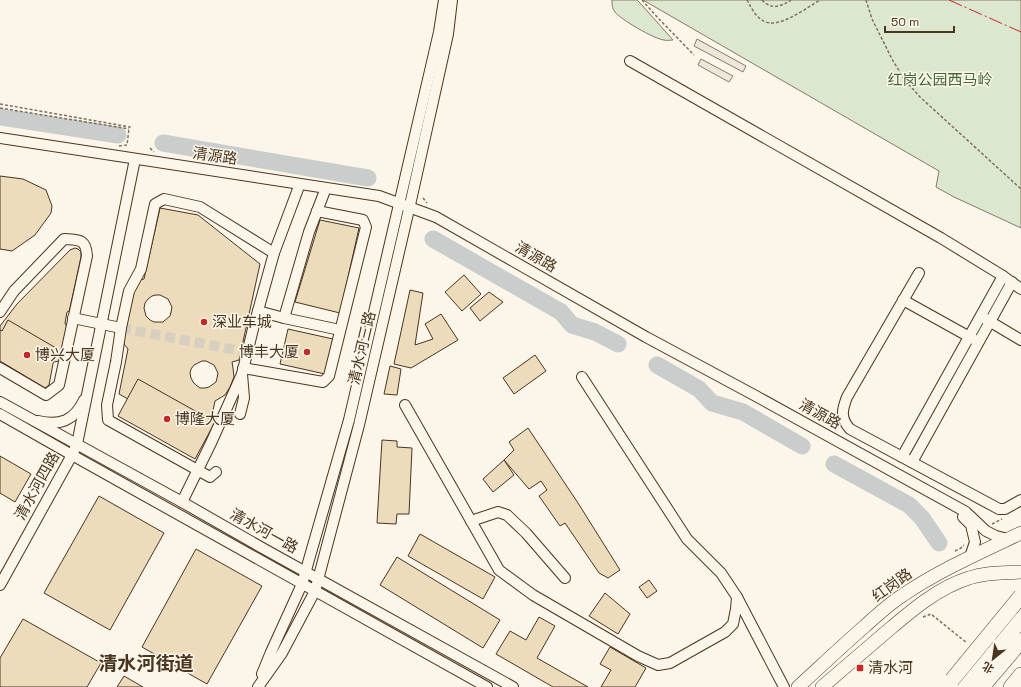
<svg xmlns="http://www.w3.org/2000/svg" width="1021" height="687" font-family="'Space Grotesk','Noto Sans SC',sans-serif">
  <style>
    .green { fill: #dce7d0; stroke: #887966 }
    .parking { fill: #ede7d9; stroke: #887966 }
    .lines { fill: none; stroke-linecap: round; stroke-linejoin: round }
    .river { stroke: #c9cecd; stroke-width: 17 }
    .building { fill: #ecdcbc; stroke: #4a3520; fill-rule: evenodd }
    .minor-tunnel { stroke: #d8cfc1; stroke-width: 10; stroke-dasharray: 10 5; stroke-linecap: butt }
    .minor-casing { stroke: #4a3520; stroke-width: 12 }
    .major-casing { stroke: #4a3520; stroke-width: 14 }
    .highway-casing { stroke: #4a3520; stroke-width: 16 }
    .path { stroke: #7f6f5c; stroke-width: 1.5; stroke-dasharray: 3 2; stroke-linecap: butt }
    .minor { stroke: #fbf6e9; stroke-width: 10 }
    .major { stroke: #fbf6e9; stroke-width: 13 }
    .highway { stroke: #fbf6e9; stroke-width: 15 }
    .highway-bridge-casing { stroke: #4a3520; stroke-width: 16; stroke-linecap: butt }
    .highway-bridge { stroke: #fbf6e9; stroke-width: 15 }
    .power { stroke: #c62828; stroke-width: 1; stroke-dasharray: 14 3 2 3; stroke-linecap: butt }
    .poi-dot { fill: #c62828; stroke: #fbf6e9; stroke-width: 1.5 }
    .labels { text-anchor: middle; stroke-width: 3; stroke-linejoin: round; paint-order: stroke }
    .park-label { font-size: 15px; fill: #436837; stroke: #fbf6e9 }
    .street-label { font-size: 15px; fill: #4a3520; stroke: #fbf6e9 }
    .poi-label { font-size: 15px; fill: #4a3520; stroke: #fbf6e9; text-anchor: start }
    .district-label { font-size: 19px; font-weight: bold; fill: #4a3520; stroke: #fbf6e9 }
  </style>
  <rect width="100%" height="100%" fill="#fbf6e9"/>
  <g class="green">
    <path d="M612,0H637L640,3L673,40C670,40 667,41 664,40C654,39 620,19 615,12C612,8 612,5 612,0Z"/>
    <polygon points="643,0 1021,0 1021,228 954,197 936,187 939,171"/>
  </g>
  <g class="parking">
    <polygon points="697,39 746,66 743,72 694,46"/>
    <polygon points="701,59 733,76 729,82 698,65"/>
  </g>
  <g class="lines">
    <g class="river">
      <polyline points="0,117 118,135"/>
      <polyline points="163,143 368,178"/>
      <polyline points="433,239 561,312 572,325 595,332 618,344"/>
      <polyline points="657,365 699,389 712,403 743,412 802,446"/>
      <polyline points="834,464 909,505 922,518 939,543"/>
    </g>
  </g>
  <g class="building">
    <polygon points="0,176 23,179 46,190 52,206 51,213 35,235 12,251 0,249"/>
    <path d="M160,208L198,215L260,264L239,360L232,362L233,368L234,377L230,387L225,395L215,401L210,425L196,437L119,394L128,349L124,344L123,338L135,285L140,280L144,279ZM156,295H160L168,299L172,307L171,312L170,316L163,322H154L150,320L146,316L144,308L145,303L148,299L152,296ZM202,361H206L214,365L218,373L217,378L216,382L209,387L205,388H200L196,385L193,382L191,378L190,373L191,369L194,365Z"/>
    <polygon points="320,220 359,228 340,313 295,302"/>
    <polygon points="75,248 78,249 81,252 81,257 70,308 69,311 67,312 65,323 67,327 60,361 53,362 0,331 0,326 17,304 70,250"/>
    <polygon points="464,275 481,294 462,311 445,292"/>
    <polygon points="410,290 423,293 415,345 433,339 425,324 441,314 458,340 411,368 394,364"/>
    <polygon points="489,292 503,302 480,321 470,308"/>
    <polygon points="8,320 56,348 49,385 45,388 0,361 0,330 2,331"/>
    <polygon points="288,329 333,339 325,374 280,364"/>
    <polygon points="535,355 546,371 514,394 503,378"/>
    <polygon points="390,366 401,369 397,395 384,394"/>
    <polygon points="138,379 215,422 195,459 118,416"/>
    <polygon points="528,428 578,503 620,570 608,578 599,573 565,523 560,526 539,496 547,490 541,481 529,489 504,460 514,450 509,442"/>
    <polygon points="382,440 397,441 397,447 412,448 409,514 397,514 396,524 377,523"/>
    <polygon points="0,456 31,474 15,502 0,493"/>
    <polygon points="504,460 514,475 493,492 483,479"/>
    <polygon points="99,496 164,533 110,630 44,593"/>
    <polygon points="420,534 495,577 483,599 408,556"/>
    <polygon points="196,549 262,586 207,684 142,647"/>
    <polygon points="397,557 500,620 483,648 380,585"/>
    <polygon points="649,580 657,591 647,598 639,587"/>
    <polygon points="605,593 630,614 618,634 589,616"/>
    <polygon points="539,617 555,626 537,658 588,687 553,687 496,654 510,631 526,640"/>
    <polygon points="23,619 101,663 87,687 0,687 0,658"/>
    <polygon points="610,647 646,668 635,687 601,687 611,670 600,664"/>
    <polygon points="124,676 143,687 117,687"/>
  </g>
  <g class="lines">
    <polyline class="minor-tunnel" points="121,328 247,352"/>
    <defs>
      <g id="minor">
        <polyline points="630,61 941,238 1003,276 1021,289"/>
        <polyline points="0,138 379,196 436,217 646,337 754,395 966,512 986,531 996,536 1008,539"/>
        <path d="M919,273L847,397C842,410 840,418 850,429L999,509H1005L1021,500"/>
        <polyline points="903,300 975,340"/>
        <polyline points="258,311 284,318 340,330"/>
        <path d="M0,312L14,291L64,239C78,240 86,238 87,256L59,385L46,395L0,368"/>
        <polyline points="73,318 121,328"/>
        <polyline points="284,318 309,232 324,193"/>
        <polyline points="984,318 1021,340"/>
        <polyline points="243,368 323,382 329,376 366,227 363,220 317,211"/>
        <polyline points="582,377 687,539 721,573 737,597 784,687"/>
        <polyline points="0,402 182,502 266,550 513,687"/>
        <polyline points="405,405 499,570 533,595 638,656 658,665 670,663 725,632 733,624 736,609 737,597"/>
        <polyline points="0,414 72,455 487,687"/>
        <polyline points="240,414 244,398 242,374"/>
        <path d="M38,421C60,426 74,421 84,400"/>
        <polyline points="902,457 1003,276"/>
        <polyline points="912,462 1012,282"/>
        <polyline points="216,472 210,477 108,420 107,405 116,362 121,328 129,291 141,269 155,204 164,199 200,207 274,253"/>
        <polyline points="182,502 211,443 242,374 253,329 274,253 298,189"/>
        <polyline points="963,517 971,525 975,542 970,557"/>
        <polyline points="471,521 498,512 507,515 526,533 565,578"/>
        <polyline points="0,585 72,455 77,444 135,159"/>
        <polyline points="262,674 271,652 302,584 349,420 439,32 444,0"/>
        <polyline points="258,687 282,653 315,591 359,425 412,196 448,34 452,0"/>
      </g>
      <g id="major">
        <path d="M798,687C820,667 842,646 865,626C877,615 889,604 903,595C940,570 981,552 1021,533"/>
        <path d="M822,687C843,669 864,651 885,633C911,611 937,588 969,578C986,572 1004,573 1021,572"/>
      </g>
      <polyline id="highway" points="1011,687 1021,675"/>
    </defs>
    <use href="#minor" class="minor-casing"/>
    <use href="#major" class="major-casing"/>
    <use href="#highway" class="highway-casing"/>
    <g class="path">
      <polyline points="642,0 659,19 694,55"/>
      <path d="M747,0C751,7 755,16 762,20C764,22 769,23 771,23C785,24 808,7 820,0"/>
      <path d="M762,0C772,10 780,7 791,0"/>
      <polyline points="866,0 872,19 893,61 905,80 920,97 1021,189"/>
      <polyline points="0,104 130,127 129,129"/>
      <polyline points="0,108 129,129"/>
      <polyline points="119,146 127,145 129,129"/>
      <polyline points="150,148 154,152"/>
      <polyline points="423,198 427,203"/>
      <polyline points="992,524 1002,519"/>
      <polyline points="955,551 961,548 964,545"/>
      <polyline points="923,617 931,614 967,643"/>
    </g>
    <use href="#minor" class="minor"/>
    <use href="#major" class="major"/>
    <use href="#highway" class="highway"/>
    <defs>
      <g id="highway-bridge">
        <polyline points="952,680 1021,596"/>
        <polyline points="966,687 1021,620"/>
        <polyline points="982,687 1021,641"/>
      </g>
    </defs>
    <use href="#highway-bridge" class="highway-bridge-casing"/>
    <use href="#highway-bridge" class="highway-bridge"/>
    <polyline class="power" points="949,0 1021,32"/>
  </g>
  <g class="poi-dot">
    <circle cx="204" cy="322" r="4"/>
    <circle cx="307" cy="352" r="4"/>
    <circle cx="27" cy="355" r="4"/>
    <circle cx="167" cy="419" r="4"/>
    <rect x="856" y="664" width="8" height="8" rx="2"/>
  </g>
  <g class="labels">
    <g class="park-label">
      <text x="940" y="85">红岗公园西马岭</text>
    </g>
    <g class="street-label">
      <text transform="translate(215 156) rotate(8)" y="5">清源路</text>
      <text transform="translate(536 257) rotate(30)" y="5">清源路</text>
      <text transform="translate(362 348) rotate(-77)" y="5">清水河三路</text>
      <text transform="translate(820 414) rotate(29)" y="5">清源路</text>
      <text transform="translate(37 486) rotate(-61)" y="5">清水河四路</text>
      <text transform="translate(264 531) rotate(29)" y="5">清水河一路</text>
      <text transform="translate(892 585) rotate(-36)" y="5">红岗路</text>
    </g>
    <g class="poi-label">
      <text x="212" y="327">深业车城</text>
      <text x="299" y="357" text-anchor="end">博丰大厦</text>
      <text x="35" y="360">博兴大厦</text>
      <text x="175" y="424">博隆大厦</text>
      <text x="868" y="673">清水河</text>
    </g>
    <g class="district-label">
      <text x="146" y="670">清水河街道</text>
    </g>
  </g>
  <g transform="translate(993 659) rotate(210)" stroke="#fbf6e9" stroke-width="3" paint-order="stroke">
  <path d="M0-3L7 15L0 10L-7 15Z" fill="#4a3520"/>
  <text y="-6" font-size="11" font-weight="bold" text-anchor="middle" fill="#4a3520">北</text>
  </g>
  <path d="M885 26v6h69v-6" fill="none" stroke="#4a3520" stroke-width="2"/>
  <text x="891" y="26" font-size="12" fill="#4a3520" stroke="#fbf6e9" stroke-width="3" paint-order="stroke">50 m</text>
</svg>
